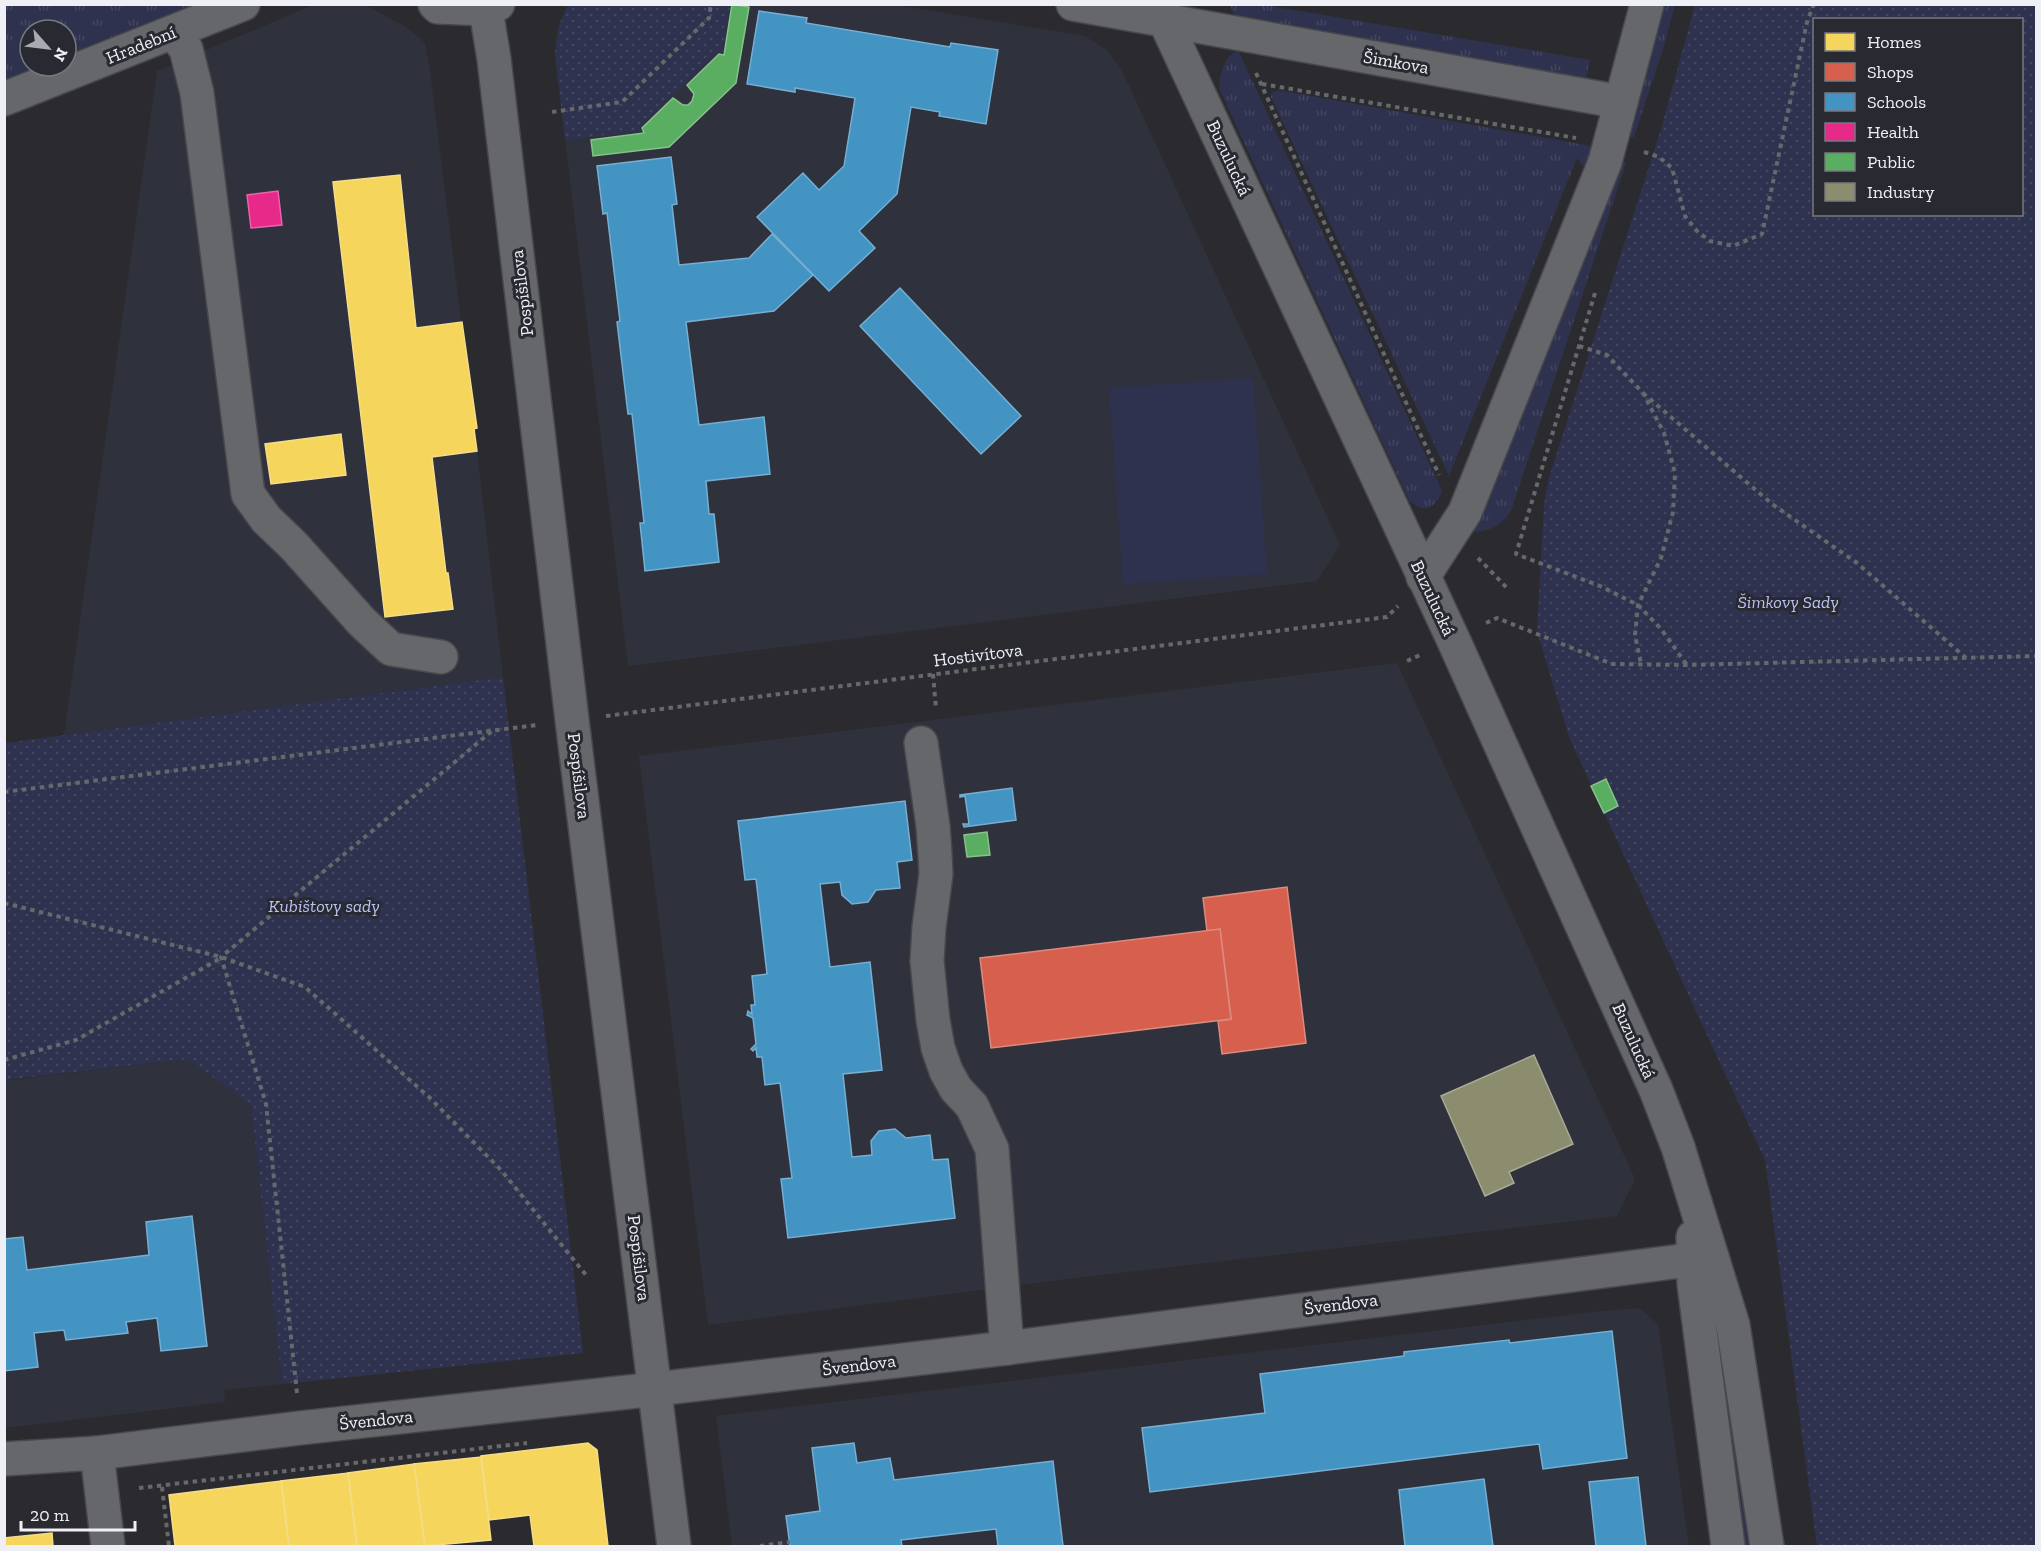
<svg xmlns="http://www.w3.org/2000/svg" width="2041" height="1551" font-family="'Zilla Slab',serif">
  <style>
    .built { fill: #2f313d }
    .grass { fill: url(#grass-tufts) }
    .park { fill: url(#park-dots); fill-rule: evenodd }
    .pitch { fill: #2f324f }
    .homes { fill: #f6d55c; stroke: #f4dd8a; stroke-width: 1.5 }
    .shops { fill: #d6604d; stroke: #de8b7f; stroke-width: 1.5 }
    .schools { fill: #4393c3; stroke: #77afd2; stroke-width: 1.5 }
    .health { fill: #e7298a; stroke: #e965aa; stroke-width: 1.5 }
    .public { fill: #5aae61; stroke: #87c28d; stroke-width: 1.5 }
    .industry { fill: #8c8c6e; stroke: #aaaa96; stroke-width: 1.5 }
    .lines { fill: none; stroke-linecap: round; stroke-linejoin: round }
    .minor-casing { stroke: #48484c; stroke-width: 36 }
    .path { stroke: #67686b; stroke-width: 4; stroke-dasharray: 4.5 4.5; stroke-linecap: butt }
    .minor { stroke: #66676a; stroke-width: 33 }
    .labels { text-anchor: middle; stroke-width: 6; stroke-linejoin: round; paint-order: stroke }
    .street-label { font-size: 18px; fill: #eff0f5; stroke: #292a31 }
    .park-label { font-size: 18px; font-style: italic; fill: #bac1f4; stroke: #292a31 }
  </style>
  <defs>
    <pattern id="grass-tufts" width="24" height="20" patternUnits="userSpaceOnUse" patternTransform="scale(1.5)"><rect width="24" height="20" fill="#2f324f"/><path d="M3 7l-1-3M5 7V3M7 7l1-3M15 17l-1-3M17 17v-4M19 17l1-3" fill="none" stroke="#434660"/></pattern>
    <pattern id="park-dots" width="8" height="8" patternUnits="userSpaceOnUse" patternTransform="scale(1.5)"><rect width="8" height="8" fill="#2f324f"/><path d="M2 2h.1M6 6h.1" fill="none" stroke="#434660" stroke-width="1.8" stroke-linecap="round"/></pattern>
  </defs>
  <rect width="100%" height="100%" fill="#2b2b2f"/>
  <g class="built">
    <polygon points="313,5 365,5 406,27 425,43 430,71 464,345 467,345 477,428 474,429 477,451 503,677 64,735 157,71"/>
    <polygon points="568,5 896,5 1085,36 1108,51 1123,73 1340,545 1317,581 628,666 555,54 558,28"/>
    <polygon points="1397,663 1635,1179 1617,1216 1075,1278 708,1325 639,756"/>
    <polygon points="188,1059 251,1105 282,1384 224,1390 225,1402 5,1428 4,1081"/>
    <polygon points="1639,1308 1658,1324 1689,1546 732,1546 716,1416 1593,1312"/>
  </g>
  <g class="grass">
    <polygon points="5,5 201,5 66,57 66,30 30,30 30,66 44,66 5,81"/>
    <polygon points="1230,5 1264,5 1590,60 1585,83 1238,23"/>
    <polygon points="1661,5 1675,5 1664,46 1634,137 1627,137"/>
    <path d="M1238,50L1442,491C1436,508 1423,515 1409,500L1219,88C1221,72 1223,58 1238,50Z"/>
    <polygon points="1278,90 1602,148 1591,176 1577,158 1449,476 1271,97 1271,93"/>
    <path d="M1622,162L1626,163L1511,511C1500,526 1491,531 1472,532Z"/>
    <polygon points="1714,1325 1720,1327 1751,1546 1740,1546"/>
  </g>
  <g class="park">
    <polygon points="568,5 568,4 730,5 722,53 718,52 640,127 641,131 565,140 555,54 558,28"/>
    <path d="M1695,5H2036V1546H1817L1765,1160L1569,737L1537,631L1544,505L1548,481L1661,129ZM1814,20H2022V214H1814Z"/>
    <polygon points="503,677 583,1353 282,1384 251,1105 188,1059 5,1080 5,743"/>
  </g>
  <polygon class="pitch" points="1253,378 1267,574 1123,584 1109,388"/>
  <g class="homes">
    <polygon points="400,175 416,328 462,322 477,428 474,429 477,451 432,457 446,573 448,573 453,609 385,617 333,182"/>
    <polygon points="341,434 346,475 271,484 265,444"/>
    <polygon points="588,1443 597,1450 608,1546 534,1546 530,1515 489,1520 481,1456"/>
    <polygon points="481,1457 491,1540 425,1546 414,1464"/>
    <polygon points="414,1464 425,1546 357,1546 348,1473"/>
    <polygon points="348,1473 357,1546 289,1546 281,1481"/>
    <polygon points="281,1481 289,1546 175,1546 169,1495"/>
    <polygon points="52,1533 53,1546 4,1546 4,1538"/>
  </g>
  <g class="shops">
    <polygon points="1287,887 1306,1043 1222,1054 1218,1021 1231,1019 1220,929 1207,931 1203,898"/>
    <polygon points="1220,929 1231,1019 991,1048 980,958"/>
  </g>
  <g class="schools">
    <polygon points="759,11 807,18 806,23 950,47 951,43 998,50 986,124 939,116 940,112 911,107 897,194 859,231 875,248 829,291 757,217 803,173 819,190 844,166 855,98 795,88 795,92 747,84"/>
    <polygon points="671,157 677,204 672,205 679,265 749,258 772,234 813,275 774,311 686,322 699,425 764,417 770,474 706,481 709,514 714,514 719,562 645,571 640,523 644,523 632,414 628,414 617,322 620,321 607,213 603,214 597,166"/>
    <polygon points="900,288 1021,416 981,454 860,326"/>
    <polygon points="1012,788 1016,820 964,827 963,824 969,824 965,796 960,797 960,795"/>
    <polygon points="905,801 912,860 897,862 900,888 876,890 868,902 852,904 842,895 840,882 820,884 830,967 870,962 882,1070 843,1074 852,1157 872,1155 871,1141 879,1131 895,1129 906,1138 930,1135 933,1160 948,1159 955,1218 788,1238 781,1179 792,1178 780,1083 765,1085 762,1057 757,1057 756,1048 753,1051 751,1049 756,1044 753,1018 747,1015 748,1011 752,1014 751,1005 755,1005 752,976 767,974 756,879 745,880 738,821"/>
    <polygon points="192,1216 207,1346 161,1351 157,1318 126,1322 128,1333 66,1340 64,1330 34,1333 38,1367 4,1371 4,1239 23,1237 27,1270 149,1255 146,1222"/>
    <polygon points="1612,1331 1627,1458 1543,1469 1539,1444 1150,1492 1142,1428 1265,1413 1260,1374 1404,1356 1404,1352 1509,1340 1510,1343"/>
    <polygon points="854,1443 857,1463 890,1458 894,1480 1053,1461 1063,1546 998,1546 996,1529 901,1540 902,1546 790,1546 786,1516 820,1511 812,1448"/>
    <polygon points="1638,1477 1646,1546 1596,1546 1589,1482"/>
    <polygon points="1484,1479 1493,1546 1405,1546 1399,1490"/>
  </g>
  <polygon class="health" points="278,191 282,225 251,228 247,195"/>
  <g class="public">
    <polygon points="732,4 749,7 736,83 669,147 593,156 591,140 644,133 642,128 673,98 683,105 688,105 692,101 694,94 687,85 719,54 724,55"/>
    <polygon points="1606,779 1618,806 1604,813 1591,786"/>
    <polygon points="987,832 990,855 967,857 964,835"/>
  </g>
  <polygon class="industry" points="1534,1055 1573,1144 1509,1172 1514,1183 1485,1196 1441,1096"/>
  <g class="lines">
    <defs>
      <g id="minor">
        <polyline points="435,4 438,7 486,9 498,4"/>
        <polyline points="485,4 494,59 572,720 674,1546"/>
        <polyline points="1073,4 1621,102"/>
        <polyline points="1157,4 1453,639 1656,1090 1678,1147 1733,1325 1767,1546"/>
        <polyline points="173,32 186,49 197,93 248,494 266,519 294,546 362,622 391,649 441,657"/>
        <polyline points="4,99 243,4"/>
        <polyline points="1423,577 1465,512 1605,162 1647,4"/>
        <polyline points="921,743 933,826 935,854 936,874 929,927 927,961 933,1020 938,1048 946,1071 956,1089 972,1106 992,1149 1007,1348"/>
        <polyline points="1693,1237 1694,1284 1728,1546"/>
        <polyline points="97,1453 108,1546"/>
        <polyline points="4,1459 97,1453 300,1428 656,1389 1007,1348 1712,1257"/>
      </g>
    </defs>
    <use href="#minor" class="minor-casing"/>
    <g class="path">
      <polyline points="1256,73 1439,475"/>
      <polyline points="1262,84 1576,138"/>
      <polyline points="552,112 622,102 709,18 711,4"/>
      <polyline points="1644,152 1659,157 1672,168 1685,216 1697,231 1710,241 1733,246 1762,234 1807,22 1814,4"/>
      <polyline points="1595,293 1516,554 1600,586 1638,605 1661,629 1687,665"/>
      <polyline points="1579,346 1607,355 1643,393 1664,433 1675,473 1673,512 1661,558 1638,605 1635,635 1641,664"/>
      <polyline points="1643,393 1772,504 1857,563 1966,658"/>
      <polyline points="1478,558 1507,588"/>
      <polyline points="1486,623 1497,618 1612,664 1687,665 2036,656"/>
      <polyline points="1407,661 1420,655"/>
      <polyline points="933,674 936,709"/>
      <polyline points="606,716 1387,617 1398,606"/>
      <polyline points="4,792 537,725"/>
      <polyline points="4,903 221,957 305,987 429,1097 501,1170 586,1275"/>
      <polyline points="4,1060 76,1040 221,958"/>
      <polyline points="297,1393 266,1104 221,957 492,731"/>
      <polyline points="162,1487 169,1546"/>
      <polyline points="139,1488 527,1443"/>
      <polyline points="760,1546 790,1542"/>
    </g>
    <use href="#minor" class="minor"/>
  </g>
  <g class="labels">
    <g class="street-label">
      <text transform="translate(141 45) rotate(-22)" y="6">Hradební</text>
      <text transform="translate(1396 62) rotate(10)" y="6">Šimkova</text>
      <text transform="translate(1229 158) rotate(65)" y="6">Buzulucká</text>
      <text transform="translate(522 293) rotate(-97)" y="6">Pospíšilova</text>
      <text transform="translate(1433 598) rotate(65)" y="6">Buzulucká</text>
      <text transform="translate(978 655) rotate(-7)" y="6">Hostivítova</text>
      <text transform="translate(579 776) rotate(83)" y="6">Pospíšilova</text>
      <text transform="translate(1634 1041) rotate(66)" y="6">Buzulucká</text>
      <text transform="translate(639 1258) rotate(83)" y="6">Pospíšilova</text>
      <text transform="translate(1341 1304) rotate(-7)" y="6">Švendova</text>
      <text transform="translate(859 1365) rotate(-7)" y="6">Švendova</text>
      <text transform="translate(376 1420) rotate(-6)" y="6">Švendova</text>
    </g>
    <g class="park-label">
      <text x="1788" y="608">Šimkovy Sady</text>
      <text x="324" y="912">Kubištovy sady</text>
    </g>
  </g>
  <rect width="2041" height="1551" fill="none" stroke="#eff0f5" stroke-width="12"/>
  <rect x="1813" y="18" width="210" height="198" fill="#292a31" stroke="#78797f" stroke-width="1.5"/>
  <rect x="1825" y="33" width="30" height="18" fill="#f6d55c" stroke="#78797f" stroke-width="1.5"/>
  <text x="1867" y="48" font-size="18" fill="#eff0f5">Homes</text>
  <rect x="1825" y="63" width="30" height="18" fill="#d6604d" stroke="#78797f" stroke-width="1.5"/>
  <text x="1867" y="78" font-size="18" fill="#eff0f5">Shops</text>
  <rect x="1825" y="93" width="30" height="18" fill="#4393c3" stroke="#78797f" stroke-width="1.5"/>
  <text x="1867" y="108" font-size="18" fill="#eff0f5">Schools</text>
  <rect x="1825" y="123" width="30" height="18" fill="#e7298a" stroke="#78797f" stroke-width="1.5"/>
  <text x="1867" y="138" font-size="18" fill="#eff0f5">Health</text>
  <rect x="1825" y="153" width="30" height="18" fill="#5aae61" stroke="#78797f" stroke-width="1.5"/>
  <text x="1867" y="168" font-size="18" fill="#eff0f5">Public</text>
  <rect x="1825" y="183" width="30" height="18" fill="#8c8c6e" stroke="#78797f" stroke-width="1.5"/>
  <text x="1867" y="198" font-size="18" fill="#eff0f5">Industry</text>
  <g transform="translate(48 48) rotate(118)"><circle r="28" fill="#292a31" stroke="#78797f" stroke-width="1.5"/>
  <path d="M0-4.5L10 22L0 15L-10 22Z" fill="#aaabb0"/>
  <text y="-9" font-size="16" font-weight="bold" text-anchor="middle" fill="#eff0f5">N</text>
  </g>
  <path d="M21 1521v9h114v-9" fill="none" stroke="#eff0f5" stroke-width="3"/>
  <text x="30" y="1521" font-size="18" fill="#eff0f5" stroke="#292a31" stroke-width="4.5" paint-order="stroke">20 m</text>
</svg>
